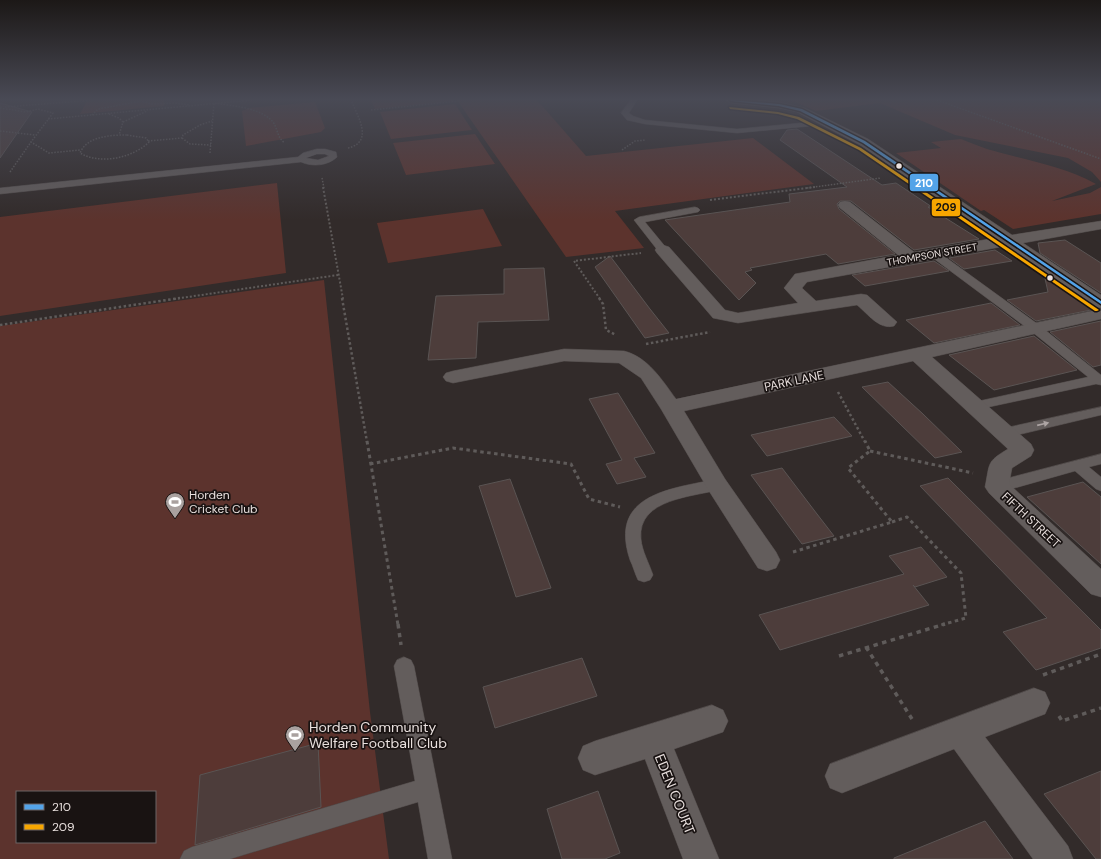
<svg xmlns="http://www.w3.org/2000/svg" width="1101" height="859" font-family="'DM Sans',sans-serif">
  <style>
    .green { fill: #5c332d; fill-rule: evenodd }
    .building { fill: #4d3d3b; stroke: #5a5453 }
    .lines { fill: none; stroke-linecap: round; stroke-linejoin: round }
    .service-casing { stroke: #4f4948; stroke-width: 1 }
    .minor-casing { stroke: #4f4948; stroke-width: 1 }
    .path-far4 { stroke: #5f5b5a; stroke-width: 1.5; stroke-dasharray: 1.5 1.5; stroke-linecap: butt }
    .path-far3 { stroke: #5f5b5a; stroke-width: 2; stroke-dasharray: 2 2; stroke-linecap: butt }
    .path-far2 { stroke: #5f5b5a; stroke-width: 2.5; stroke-dasharray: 2.5 2.5; stroke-linecap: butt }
    .path-far1 { stroke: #5f5b5a; stroke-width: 3; stroke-dasharray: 3.5 3.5; stroke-linecap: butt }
    .path { stroke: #5f5b5a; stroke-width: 3.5; stroke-dasharray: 4.5 4.5; stroke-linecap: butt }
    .service { fill: #635d5c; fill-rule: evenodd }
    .minor { fill: #635d5c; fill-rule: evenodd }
    .bus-1-casing { stroke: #191312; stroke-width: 3 }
    .bus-2-casing { stroke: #191312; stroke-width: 3 }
    .bus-1 { fill: #53a3e8; fill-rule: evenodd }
    .bus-2 { fill: #f7a600; fill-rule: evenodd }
    .oneway { fill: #ada5a4 }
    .bus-dot { fill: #e9e0de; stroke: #191312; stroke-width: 1.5 }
    .labels { text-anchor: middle; stroke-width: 3.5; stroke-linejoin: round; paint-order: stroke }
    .far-street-label { font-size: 10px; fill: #e9e0de; stroke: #191312 }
    .street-label { font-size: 12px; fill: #e9e0de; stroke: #191312 }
    .poi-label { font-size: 12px; fill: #e9e0de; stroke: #191312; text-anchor: start }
    .near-poi-label { font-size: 14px; fill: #e9e0de; stroke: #191312; text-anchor: start }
    .near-street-label { font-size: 14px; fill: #e9e0de; stroke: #191312 }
    .line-badge { stroke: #191312; stroke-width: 1.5 }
    .badge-label { font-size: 11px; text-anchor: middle; font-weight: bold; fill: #fff }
    .pale-badge-label { font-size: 11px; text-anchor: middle; font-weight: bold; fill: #111 }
  </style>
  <rect width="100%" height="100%" fill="#322b2a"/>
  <g class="green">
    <polygon points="102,100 164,100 164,106 80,114 87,101"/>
    <polygon points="371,100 453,100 454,101 375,109"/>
    <polygon points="457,100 537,100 586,156 753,138 814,184 615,211 644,248 566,257"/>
    <polygon points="791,100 1101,100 1101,182 1092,172 1068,158 955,135 880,103 816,111"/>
    <polygon points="315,102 325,128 321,132 246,146 242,111 249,108"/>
    <polygon points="455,104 472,130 391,139 380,112"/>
    <polygon points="475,134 495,164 406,175 393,143"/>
    <path d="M961,139C969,142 978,146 987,149C1023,160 1062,165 1096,184L1052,201L1090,193L1101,187V214L1013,229L984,210L981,211L896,153L941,148L931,142Z"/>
    <polygon points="277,183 286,273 0,316 0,217"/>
    <polygon points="483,209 502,246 388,263 377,223"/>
    <path d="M324,280L370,712L389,859H0V326ZM17,792H155V842H17Z"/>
  </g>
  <g class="building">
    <polygon points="0,103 32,112 0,158"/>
    <polygon points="797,129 882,185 896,183 932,207 928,207 979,239 914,250 851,201 840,201 837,204 839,209 895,254 838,264 826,254 750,268 752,270 745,272 756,283 739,300 665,220 790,202 789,194 847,187 780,140 787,130"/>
    <polygon points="1065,240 1101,263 1101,293 1040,253 1038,243"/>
    <polygon points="995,250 1012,261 964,269 949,258"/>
    <polygon points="610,256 650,309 669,333 645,338 595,267"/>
    <polygon points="934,261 949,271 865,286 852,275"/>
    <polygon points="544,268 549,320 478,322 476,358 428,360 436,296 504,294 504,269"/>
    <polygon points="1044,274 1094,308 1096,309 1036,321 1007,300 1048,292"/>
    <polygon points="991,303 1020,325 934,343 906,320"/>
    <polygon points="1101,321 1101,365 1093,367 1050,332"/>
    <polygon points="1034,336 1077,370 994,390 949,355"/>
    <polygon points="888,382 923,414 962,452 935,458 862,387"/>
    <polygon points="618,393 655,453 634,458 646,477 617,484 606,464 622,460 589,399"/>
    <polygon points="834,417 852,436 767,456 751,435"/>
    <polygon points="782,468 817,514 834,536 802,544 751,475"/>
    <polygon points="948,478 1101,630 1101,648 1036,670 1003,632 1047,618 920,486"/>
    <polygon points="510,479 551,588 516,597 479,486"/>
    <polygon points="1083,482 1101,497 1101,564 1027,497"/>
    <polygon points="921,547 947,577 915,587 913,585 929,605 780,650 759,615 904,574 889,556"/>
    <polygon points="582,658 597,696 495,728 483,687"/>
    <polygon points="318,743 321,807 195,845 200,775"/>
    <polygon points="1101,771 1101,859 1096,859 1044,794"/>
    <polygon points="598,791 620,853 605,859 562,859 547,809"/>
    <polygon points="985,821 1013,859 894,859 894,858"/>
  </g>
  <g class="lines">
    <defs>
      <g id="service">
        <polygon points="631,100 637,100 629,113 633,116 645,120 737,129 811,122 815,124 811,126 737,133 645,124 627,120 621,113"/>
        <path d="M317,149H325L336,152L337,157C328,166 312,167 301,162L0,194V188L298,157L303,153ZM317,154H325L329,156L318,160L306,158Z"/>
        <polygon points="695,207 698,208 700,210 698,212 645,222 668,250 663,253 659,252 634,220 639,217"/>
        <polygon points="933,250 937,251 1039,325 1101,375 1101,385 1096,384 975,410 970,409 968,406 970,403 1088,377 1031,331 929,255 928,253 929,251"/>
        <polygon points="1101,407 1101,415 1005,438 1000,436 998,433 1000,430 1005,428"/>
        <polygon points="1101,454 1101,464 1089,467 1101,477 1101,491 1096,489 1075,471 997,493 992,491 989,487 992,483 997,481"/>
        <path d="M717,479L722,481L725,485L722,489C694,497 637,498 641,539C642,551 649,563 653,575L650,580L644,582L638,580C635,574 633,566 630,560C608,494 670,489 717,479Z"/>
        <polygon points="404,657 411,660 414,666 452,859 428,859 418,802 230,859 180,859 184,851 192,847 415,781 394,666 397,660"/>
      </g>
      <g id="minor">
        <path d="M726,100H759L779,102L805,108L868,139L1012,235L1101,221V229L1023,243L1101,295V308L1095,307L1006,246L807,282L802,288L816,301L861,294L867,295L897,322L894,326C879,330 868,314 857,305L738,323L713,318L657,253L655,250L657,247L663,245L669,247L725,310L738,313L798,303L784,288L795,274L898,255L840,208L838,205L840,202L845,201L850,202L914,252L995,238L860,145L797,112L779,108L731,103Z"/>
        <path d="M1101,309V319L932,357L1031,444L1034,450L1031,456L1012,468L1009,484L1101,569V597L1091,594L989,493L985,487C990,463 986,462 1008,449L913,361L684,411L725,479L776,552L780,560L776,568L767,571L758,568L709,491L661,409L641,378L619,363L564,361L453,383L446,381L443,377L446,373L453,371L564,349L624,351C648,357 662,380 676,399Z"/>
        <polygon points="1034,688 1045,692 1050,703 1045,714 985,737 1068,846 1073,859 1033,859 954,749 842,793 830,788 825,776 830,764"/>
        <polygon points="712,705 723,710 728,721 723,732 674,749 719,859 683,859 645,759 595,775 583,770 578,758 583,746 595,741"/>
      </g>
    </defs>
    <use href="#service" class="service-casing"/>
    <use href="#minor" class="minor-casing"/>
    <g class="path-far4">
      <polyline points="937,100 1101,159"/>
      <polyline points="5,107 94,100"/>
      <polyline points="0,108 26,112 38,109 53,113 31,142 49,153 80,150"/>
      <polyline points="371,110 459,101 458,100"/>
      <polyline points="109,114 119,118 123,122 119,135"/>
      <polyline points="92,115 98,109 141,101 152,104 175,103 190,105"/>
      <polyline points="48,119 252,100"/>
      <polyline points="123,122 147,111"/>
      <polyline points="0,131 35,135"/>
      <path d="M127,135L146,138L149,142C133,158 100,165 80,153C87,136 111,135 127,135Z"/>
      <polyline points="182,138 190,144 211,145"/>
      <polyline points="148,141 182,138 183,135 200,125 212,121"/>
      <path d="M348,148C374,142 358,117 351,100"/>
      <polyline points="622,150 635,141 646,140"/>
      <path d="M210,153L214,103C232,106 260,107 273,122C278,129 277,138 285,143"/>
      <polyline points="10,172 31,142"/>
      <polyline points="322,178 324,188"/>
      <polyline points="807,188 881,178"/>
    </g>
    <g class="path-far3">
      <polyline points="323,187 343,299"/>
      <polyline points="710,200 815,187"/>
      <polyline points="174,299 338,275"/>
      <polyline points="600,299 574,261 641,253"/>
    </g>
    <g class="path-far2">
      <polyline points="342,298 367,442"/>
      <polyline points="599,298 603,304 606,330 616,335"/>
      <polyline points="0,325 180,298"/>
      <polyline points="646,344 710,332"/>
      <polyline points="838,392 865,442"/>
    </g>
    <g class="path-far1">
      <polyline points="367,441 398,625"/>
      <polyline points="870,451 973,473"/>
      <polyline points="370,464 453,448 571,464 589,499 620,507"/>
      <polyline points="892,522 907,517 961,573 966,618 941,625"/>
      <polyline points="793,552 892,522 848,468 870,451 865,441"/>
    </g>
    <g class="path">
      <polyline points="398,624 401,645"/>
      <polyline points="866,647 912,719"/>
      <polyline points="839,656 945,624"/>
      <polyline points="1043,675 1101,654"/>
      <polyline points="1059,716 1062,721 1101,708"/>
    </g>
    <use href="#service" class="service"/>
    <use href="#minor" class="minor"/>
    <defs>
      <polygon id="bus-1" points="730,100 779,104 802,109 865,141 1101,301 1101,304 863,143 800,111 779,106 731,101"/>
      <polygon id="bus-2" points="729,107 778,112 799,117 861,148 1099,310 1097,311 1095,311 859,150 797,119 778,114 730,109"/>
    </defs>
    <use href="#bus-1" class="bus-1-casing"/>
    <use href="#bus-2" class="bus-2-casing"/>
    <use href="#bus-1" class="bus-1"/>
    <use href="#bus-2" class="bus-2"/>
  </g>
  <defs><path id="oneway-solid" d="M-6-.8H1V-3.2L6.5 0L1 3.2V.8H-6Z"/></defs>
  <use class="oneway" href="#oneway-solid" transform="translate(1043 424) rotate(-13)"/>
  <linearGradient id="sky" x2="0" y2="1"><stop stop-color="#1c1817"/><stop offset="0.45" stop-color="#494a55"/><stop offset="1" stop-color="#494a55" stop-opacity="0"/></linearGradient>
  <rect width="1101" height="220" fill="url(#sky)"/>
  <defs>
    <symbol id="stadium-pin" viewBox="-11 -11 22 30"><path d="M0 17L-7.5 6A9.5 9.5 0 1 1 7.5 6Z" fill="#a9a19f" stroke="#191312"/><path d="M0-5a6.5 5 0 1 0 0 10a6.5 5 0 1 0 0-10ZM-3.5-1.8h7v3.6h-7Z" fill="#fff"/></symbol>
  </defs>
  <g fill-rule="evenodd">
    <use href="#stadium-pin" x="164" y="491" width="22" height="30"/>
    <use href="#stadium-pin" x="284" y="724" width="22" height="30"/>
  </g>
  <g class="bus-dot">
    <circle cx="899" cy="166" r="3.5"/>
    <circle cx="1050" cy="278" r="3.5"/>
  </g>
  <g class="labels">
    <g class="far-street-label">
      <text transform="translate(932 254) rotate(-10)" y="4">THOMPSON STREET</text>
    </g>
    <g class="street-label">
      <text transform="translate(794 381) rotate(-12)" y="4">PARK LANE</text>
      <text transform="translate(1031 520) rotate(43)" y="4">FIFTH STREET</text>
    </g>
    <g class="poi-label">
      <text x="189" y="499">Horden<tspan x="189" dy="14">Cricket Club</tspan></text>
    </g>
    <g class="near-poi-label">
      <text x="309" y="732">Horden Community<tspan x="309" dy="16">Welfare Football Club</tspan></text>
    </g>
    <g class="near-street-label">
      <text transform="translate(675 794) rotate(68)" y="5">EDEN COURT</text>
    </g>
  </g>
  <g class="line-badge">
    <rect x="909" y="173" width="30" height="19" rx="4" fill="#53a3e8"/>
    <rect x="931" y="198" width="30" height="19" rx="4" fill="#f7a600"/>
  </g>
  <g class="badge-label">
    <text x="924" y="187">210</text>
  </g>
  <g class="pale-badge-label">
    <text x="946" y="211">209</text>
  </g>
  <rect x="16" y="791" width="140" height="52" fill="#191312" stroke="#6c6564"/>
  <rect x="24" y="804" width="20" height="6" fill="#53a3e8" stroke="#6c6564"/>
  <text x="52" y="811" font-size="12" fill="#e9e0de">210</text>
  <rect x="24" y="824" width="20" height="6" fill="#f7a600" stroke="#6c6564"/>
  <text x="52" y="831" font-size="12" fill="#e9e0de">209</text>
</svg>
